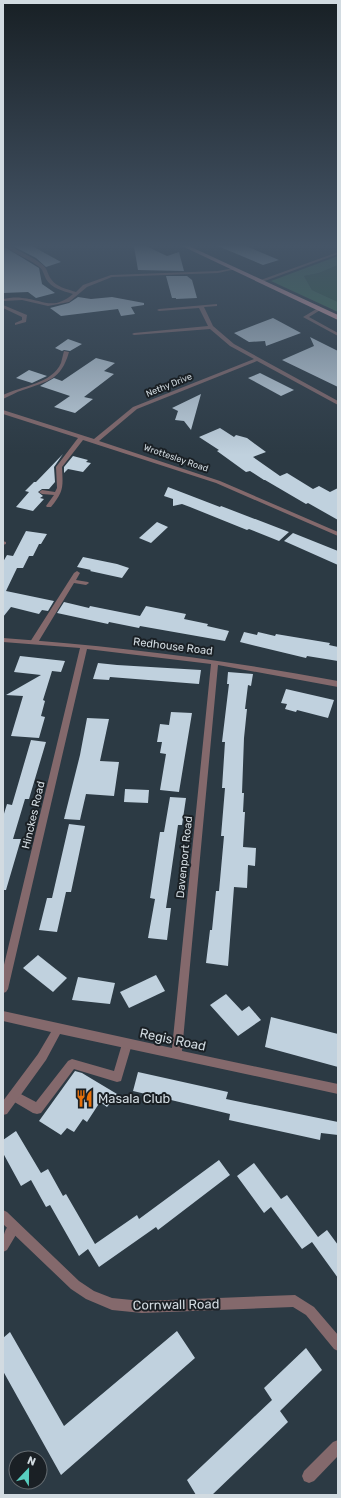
<svg xmlns="http://www.w3.org/2000/svg" width="341" height="1498" font-family="Rubik,sans-serif">
  <style>
    .green { fill: #2f6145 }
    .forest { fill: #417959 }
    .building { fill: #c0d1de }
    .lines { fill: none; stroke-linecap: round; stroke-linejoin: round }
    .lane { fill: #84696c; fill-rule: evenodd }
    .street { fill: #84696c; fill-rule: evenodd }
    .highway { fill: #ecaab2; fill-rule: evenodd }
    .labels { text-anchor: middle; stroke-width: 4; stroke-linejoin: round; paint-order: stroke }
    .far-street-label { font-size: 9px; fill: #d2dbe1; stroke: #1a2025 }
    .street-label { font-size: 11px; fill: #d2dbe1; stroke: #1a2025 }
    .near-street-label { font-size: 13px; fill: #d2dbe1; stroke: #1a2025 }
    .near-poi-label { font-size: 13px; fill: #d2dbe1; stroke: #1a2025; text-anchor: start }
  </style>
  <rect width="100%" height="100%" fill="#2c3a44"/>
  <polygon class="green" points="338,265 338,302 312,290 304,276 319,273"/>
  <polygon class="forest" points="338,256 338,265 319,273 304,276 312,290 338,302 338,312 271,281"/>
  <g class="building">
    <polygon points="3,246 39,268 42,284 55,293 36,298 28,292 3,293"/>
    <polygon points="13,246 32,246 61,262 46,267 36,258"/>
    <polygon points="134,246 146,246 167,256 179,252 184,271 138,270"/>
    <polygon points="218,246 246,246 279,260 263,265"/>
    <polygon points="166,276 187,276 192,280 197,298 176,299 176,298 172,298"/>
    <polygon points="78,297 91,299 112,297 144,303 144,305 131,307 135,314 121,316 118,309 61,316 50,308 69,303"/>
    <polygon points="273,318 301,333 266,346 265,341 249,342 234,333"/>
    <polygon points="310,337 338,351 338,387 282,360 314,346"/>
    <polygon points="68,339 82,344 70,351 64,350 62,351 55,348"/>
    <polygon points="96,358 115,363 104,371 114,374 84,397 93,399 75,413 54,407 70,396 40,386 54,378 62,381"/>
    <polygon points="29,370 47,376 32,383 16,378"/>
    <polygon points="260,373 294,390 281,396 248,378"/>
    <polygon points="201,394 191,430 184,421 175,420 178,411 172,408"/>
    <polygon points="220,428 234,437 236,435 247,438 266,452 253,457 280,476 287,473 313,489 319,486 330,492 338,488 338,520 308,503 306,504 265,480 264,480 250,471 246,472 217,451 219,450 199,437"/>
    <polygon points="63,454 54,467 55,482 49,489 42,489 38,492 43,496 40,498 44,499 33,511 16,507 29,492 25,491 34,482 36,482"/>
    <polygon points="73,456 88,460 86,462 91,463 83,472 68,469 64,473 64,467"/>
    <polygon points="168,487 220,507 221,506 289,532 279,541 249,529 247,530 190,507 182,504 173,506 173,499 164,496"/>
    <polygon points="157,522 168,527 151,543 139,538"/>
    <polygon points="26,531 47,534 41,544 39,544 33,556 29,556 23,568 17,568 6,591 54,601 48,611 42,610 39,614 11,607 3,617 3,562 7,555 13,556"/>
    <polygon points="293,533 338,551 338,565 284,541"/>
    <polygon points="83,557 117,564 129,568 122,578 90,571 91,570 77,567"/>
    <polygon points="64,602 89,608 90,606 140,616 146,606 186,614 184,619 208,624 207,626 229,631 225,641 140,626 139,628 109,622 108,624 57,613"/>
    <polygon points="244,632 257,635 258,632 275,636 276,634 330,643 329,645 338,647 338,661 307,656 306,658 240,642"/>
    <polygon points="20,656 65,661 61,672 52,671 43,700 45,701 41,716 45,717 39,738 11,736 23,696 6,695 41,675 14,672"/>
    <polygon points="98,663 117,665 201,670 199,684 110,677 109,680 93,679"/>
    <polygon points="228,672 253,674 251,686 248,685 245,709 247,709 244,738 242,793 244,793 243,812 245,812 243,847 256,848 255,866 248,865 247,888 234,887 228,966 206,963 210,930 212,930 216,891 219,891 224,836 221,836 225,788 222,788 225,742 222,742 228,692 229,684 227,684"/>
    <polygon points="286,689 334,700 328,718 297,710 296,712 285,709 287,704 281,703"/>
    <polygon points="171,712 192,713 179,792 160,790 166,754 160,753 162,742 157,742 160,724 169,725"/>
    <polygon points="87,718 109,719 100,761 119,762 114,796 86,794 80,820 64,819 80,755"/>
    <polygon points="31,740 46,742 29,799 25,799 13,839 21,839 6,890 3,890 3,817 7,804 12,805"/>
    <polygon points="125,789 149,790 148,803 124,802"/>
    <polygon points="170,797 186,798 182,825 178,825 166,908 171,908 167,940 148,938 155,899 150,898 160,832 164,832"/>
    <polygon points="69,824 85,826 71,892 66,892 57,932 39,930 47,898 52,898"/>
    <polygon points="38,955 67,978 53,992 23,968"/>
    <polygon points="156,975 165,991 129,1008 120,992"/>
    <polygon points="78,977 115,983 110,1004 72,1000"/>
    <polygon points="226,994 242,1011 249,1006 261,1020 238,1036 210,1005"/>
    <polygon points="271,1017 338,1034 338,1067 265,1047"/>
    <polygon points="75,1071 82,1073 117,1094 107,1107 100,1102 87,1122 83,1119 74,1132 67,1128 61,1135 39,1121"/>
    <polygon points="138,1072 228,1092 226,1099 338,1122 338,1135 321,1133 320,1140 229,1120 230,1114 133,1091"/>
    <polygon points="16,1131 41,1173 48,1169 63,1196 66,1194 95,1244 137,1215 139,1219 219,1160 230,1175 158,1230 156,1227 99,1267 88,1249 79,1256 50,1205 46,1207 31,1180 21,1186 3,1153 3,1140"/>
    <polygon points="254,1163 281,1199 287,1195 318,1237 327,1230 338,1245 338,1278 312,1242 302,1249 271,1207 264,1213 237,1176"/>
    <polygon points="177,1331 195,1358 61,1475 3,1371 3,1338 10,1332 64,1426"/>
    <polygon points="306,1348 322,1370 280,1411 288,1422 212,1495 196,1495 187,1480 272,1400 264,1388"/>
  </g>
  <g class="lines">
    <g class="lane">
      <polygon points="3,305 27,315 26,322 15,325 15,323 22,320 22,317 3,308"/>
      <path d="M64,351L69,352C61,380 48,381 23,390C16,392 10,396 3,399V395C21,386 52,384 61,363C62,359 63,355 64,351Z"/>
      <polygon points="77,571 80,573 76,580 88,582 89,583 86,585 74,583 37,644 31,644 30,642 74,573"/>
      <polygon points="127,1039 131,1041 132,1044 121,1081 117,1082 74,1069 41,1113 37,1114 33,1113 11,1100 10,1096 11,1092 15,1091 36,1102 68,1061 72,1059 114,1071 122,1044 123,1041"/>
      <path d="M14,1222L18,1224L20,1228L7,1250L3,1252C3,1241 2,1227 14,1222Z"/>
    </g>
    <g class="street">
      <path d="M5,246H10C20,252 33,257 43,265C48,270 47,273 51,279C56,287 67,289 76,292L83,285L111,275L218,271L234,268L236,269L218,273L112,277L87,287L69,302L48,306L22,300L3,301V299C9,298 16,297 22,298C44,300 53,311 73,294C63,291 51,288 46,279C43,273 43,269 38,266C27,258 15,254 5,246Z"/>
      <polygon points="338,252 338,254 262,282 258,281"/>
      <path d="M217,304V306L204,307L213,326L234,344L338,401V405L257,361L137,409L99,441L220,481L338,532V536L216,483L83,440L62,467C63,487 64,491 51,507H47L46,506L54,495L42,494L39,492L42,490L55,492L57,488L56,467L78,438L3,414V410L94,439L133,407L254,359L230,346L210,329L134,335L132,334L134,333L208,326L199,308L159,311L157,310L159,309Z"/>
      <polygon points="318,308 322,309 309,317 338,333 338,336 303,317"/>
      <polygon points="3,541 6,542 6,544 3,545"/>
      <path d="M3,638C116,646 227,660 338,681V687L218,665L182,1051L338,1084V1094L60,1034L46,1060L7,1114L3,1115V1101L38,1054L51,1032L3,1021V1011L172,1048L211,664L87,649L8,989L6,992L3,993V969L80,648L3,642Z"/>
      <polygon points="3,1210 7,1212 79,1281 94,1291 112,1298 142,1301 295,1295 314,1307 338,1335 338,1351 334,1349 306,1315 293,1307 142,1313 112,1310 86,1299 71,1289 3,1224"/>
      <polygon points="338,1440 338,1456 314,1481 309,1483 304,1481 302,1476 304,1471 333,1442"/>
    </g>
    <polygon class="highway" points="182,246 189,246 338,315 338,320"/>
  </g>
  <linearGradient id="sky" x2="0" y2="1"><stop stop-color="#182025"/><stop offset="0.54" stop-color="#455567"/><stop offset="1" stop-color="#455567" stop-opacity="0"/></linearGradient>
  <rect width="341" height="455" fill="url(#sky)"/>
  <defs>
    <symbol id="restaurant-bare" viewBox="-9 -9 18 18"><path d="M-5-6h1v4h1v-4h1v4h1v-4h1v5L-1.5 .5V6h-2V.5L-5-1ZM5-6V6H3V1.5H1.5Q1.5-4 5-6Z" fill="#e8710a" stroke="#1a2025" stroke-width="2.5" paint-order="stroke"/></symbol>
  </defs>
  <g fill-rule="evenodd">
    <use href="#restaurant-bare" x="72" y="1086" width="25" height="25"/>
  </g>
  <g class="labels">
    <g class="far-street-label">
      <text transform="translate(169 385) rotate(-22)" y="3">Nethy Drive</text>
      <text transform="translate(176 458) rotate(19)" y="3">Wrottesley Road</text>
    </g>
    <g class="street-label">
      <text transform="translate(173 646) rotate(7)" y="4">Redhouse Road</text>
      <text transform="translate(33 815) rotate(-77)" y="4">Hinckes Road</text>
      <text transform="translate(184 857) rotate(-84)" y="4">Davenport Road</text>
    </g>
    <g class="near-street-label">
      <text transform="translate(173 1039) rotate(12)" y="5">Regis Road</text>
      <text transform="translate(176 1304) rotate(-1)" y="5">Cornwall Road</text>
    </g>
    <g class="near-poi-label">
      <text x="98" y="1103">Masala Club</text>
    </g>
  </g>
  <rect width="341" height="1498" fill="none" stroke="#d2dbe1" stroke-width="8"/>
  <g transform="translate(28 1470) rotate(22)"><circle r="19" fill="#1a2025" stroke="#646b70"/>
  <path d="M0-3L7 15L0 10L-7 15Z" fill="#58cec0"/>
  <text y="-6" font-size="11" font-weight="bold" text-anchor="middle" fill="#d2dbe1">N</text>
  </g>
</svg>
